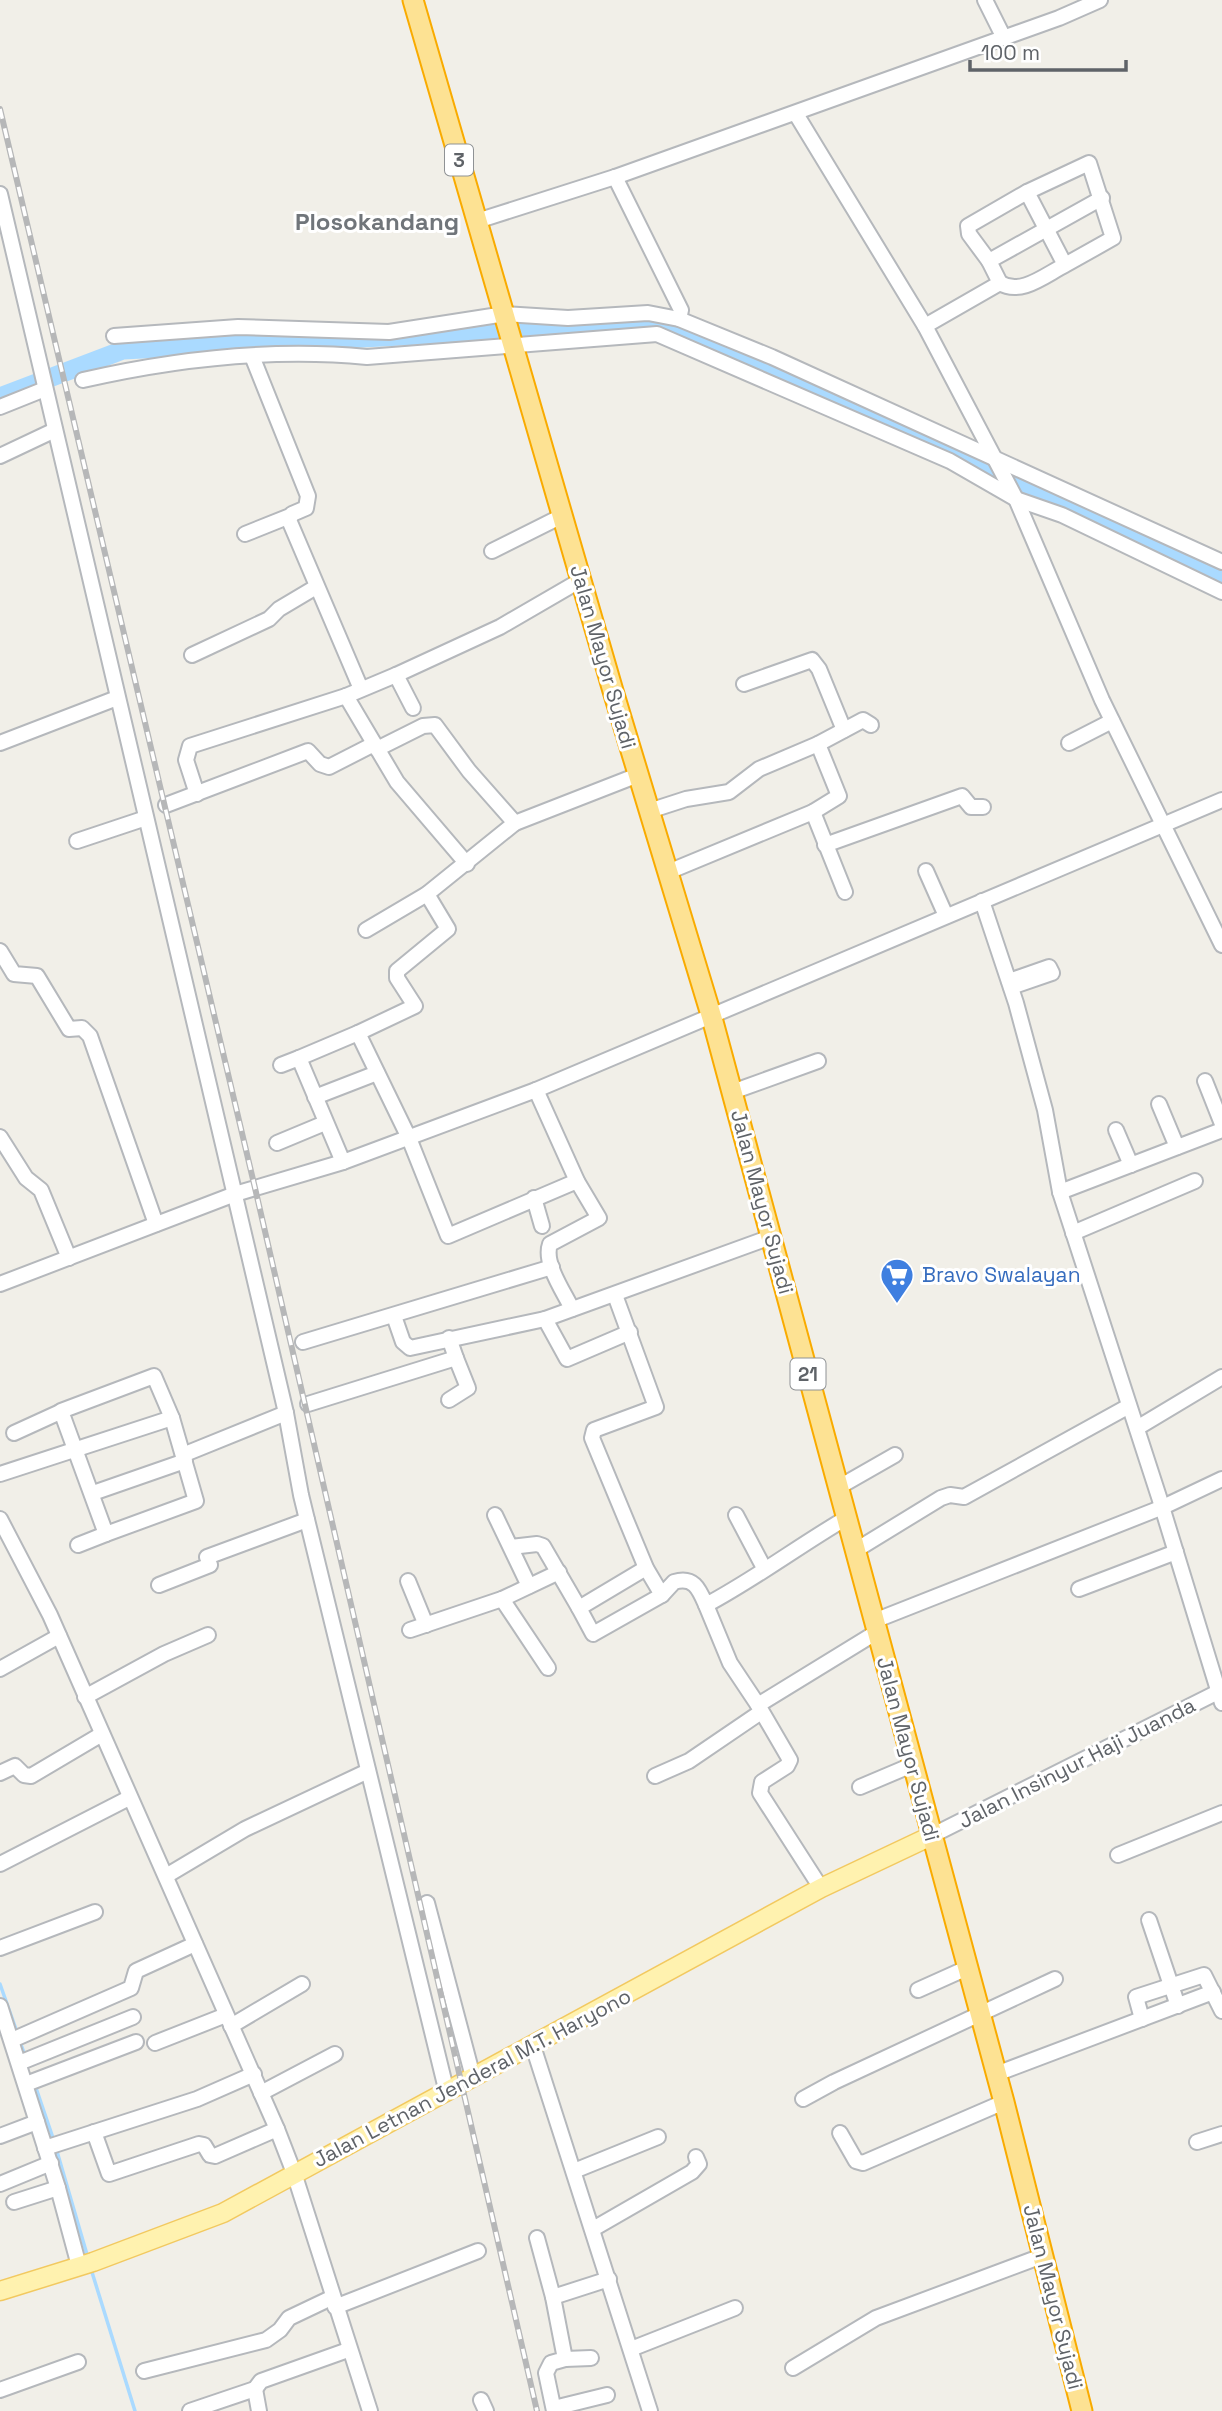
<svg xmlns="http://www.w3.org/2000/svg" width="1222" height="2411" font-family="'Space Grotesk',sans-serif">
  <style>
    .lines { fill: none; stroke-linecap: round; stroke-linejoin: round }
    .stream { stroke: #aadaff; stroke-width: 3.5 }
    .river { stroke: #aadaff; stroke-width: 19 }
    .minor-casing { stroke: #b5b8bc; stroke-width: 18 }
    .major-casing { stroke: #f2c960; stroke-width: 21 }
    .highway-casing { stroke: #f9ab00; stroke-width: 23 }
    .minor { stroke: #fff; stroke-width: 14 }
    .major { stroke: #fff2af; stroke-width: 18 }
    .highway { stroke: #fde293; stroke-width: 19 }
    .rail-casing { stroke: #b6b7b8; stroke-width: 6 }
    .rail { stroke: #fff; stroke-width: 3.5; stroke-dasharray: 10; stroke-linecap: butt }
    .labels { text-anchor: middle; stroke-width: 6; stroke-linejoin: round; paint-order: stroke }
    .shield { fill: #fff; stroke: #8f9295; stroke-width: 2 }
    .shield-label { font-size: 19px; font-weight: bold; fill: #5f6368 }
    .street-label { font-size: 21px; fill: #5f6368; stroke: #fff }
    .shop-label { font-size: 21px; fill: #366cbe; stroke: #fff; text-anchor: start }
    .quarter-label { font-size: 24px; font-weight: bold; fill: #70757a; stroke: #fff }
  </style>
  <rect width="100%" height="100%" fill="#f1efe8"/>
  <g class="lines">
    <g class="stream">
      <polyline points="0,1984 18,2035"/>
      <polyline points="20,2042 26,2058"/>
      <polyline points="35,2085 54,2141"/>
      <polyline points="56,2148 88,2258"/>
      <polyline points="91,2269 135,2411"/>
    </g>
    <polyline class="river" points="0,397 123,350 658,323 1165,548 1222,580"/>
    <defs>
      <g id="minor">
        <polyline points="985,0 1004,38"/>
        <polyline points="796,114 925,326 1016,499 1102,700 1222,945"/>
        <polyline points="615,177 681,310 679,319"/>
        <polyline points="0,194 286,1413 301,1495 447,2093"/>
        <polyline points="477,221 615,177 1059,18 1100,0"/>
        <polyline points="989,261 969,234 968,226 1027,192"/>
        <polyline points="1000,283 989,261 1102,198"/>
        <path d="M925,326L1000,283C1021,296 1045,275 1065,265L1027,192L1089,163L1113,238L1065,265"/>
        <polyline points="114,336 238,327 389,332 505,314 568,318 648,313 679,319 772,357 1222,562"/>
        <polyline points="252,356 308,496 306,508 292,514 289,520 361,689"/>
        <path d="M83,380C175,359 272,348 367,357L657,334L950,461L1016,499L1062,515L1222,592"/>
        <polyline points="0,407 45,389"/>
        <polyline points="0,456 55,430"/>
        <polyline points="245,534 290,516"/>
        <polyline points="492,551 562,516"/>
        <polyline points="192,655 269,619 279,609 316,587"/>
        <polyline points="396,675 413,708"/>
        <polyline points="744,684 812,660 819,669 844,730"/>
        <polyline points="346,696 397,782 467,864"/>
        <polyline points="0,743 117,698"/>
        <polyline points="1069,743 1112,721"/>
        <polyline points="818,744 863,720 871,725"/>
        <polyline points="377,749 423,726 435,725 469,771 515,823 638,775"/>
        <polyline points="197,794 186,760 190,746 346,696 396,675 500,627 581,580"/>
        <polyline points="166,805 308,751 320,764 329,767 374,744"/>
        <polyline points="649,811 686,799 729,792 759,769 818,744 839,796 813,812"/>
        <polyline points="77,841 146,818"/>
        <polyline points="825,845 962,796 971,807 983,807"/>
        <polyline points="926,871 946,916"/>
        <polyline points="668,872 813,812 845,892"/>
        <polyline points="982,901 1016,1003 1045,1110 1060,1192 1159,1497 1222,1703"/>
        <polyline points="366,930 427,894 515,823"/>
        <polyline points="0,951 14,974 37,976 69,1029 82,1028 90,1036 156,1224"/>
        <polyline points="1009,981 1049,967 1052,973 1011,987"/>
        <polyline points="358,1033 415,1006 397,978 397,971 448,929 427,894"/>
        <polyline points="281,1065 299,1058"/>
        <polyline points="1205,1081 1222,1124"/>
        <path d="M536,1090L577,1181L599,1218L550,1244C543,1263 564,1292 572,1309"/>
        <polyline points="732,1092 818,1061"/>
        <polyline points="315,1097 377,1073"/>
        <polyline points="1159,1104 1177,1147"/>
        <polyline points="1116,1130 1131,1165"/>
        <polyline points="0,1137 26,1178 41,1190 69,1258"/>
        <polyline points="277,1143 325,1123"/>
        <polyline points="343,1162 299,1058 358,1033 409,1138 448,1236 577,1181"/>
        <polyline points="1060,1192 1222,1130"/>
        <polyline points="534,1198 542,1226"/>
        <polyline points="1073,1233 1195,1181"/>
        <polyline points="0,1284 235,1194 343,1162 536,1090 1222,800"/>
        <path d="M615,1295L656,1407L594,1430L592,1438L646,1568L662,1595L674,1582C694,1576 699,1589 706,1605C755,1579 800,1545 848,1517"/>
        <polyline points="394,1316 403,1342 410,1348 545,1319 771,1237"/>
        <polyline points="545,1319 567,1359 630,1332"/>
        <polyline points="303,1342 552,1267"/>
        <polygon points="154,1376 172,1418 196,1501 106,1534 61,1411"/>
        <polyline points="449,1400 468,1388 456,1358"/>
        <polyline points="308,1404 456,1358 449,1338"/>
        <polyline points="1137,1428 1222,1377"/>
        <polyline points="14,1433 60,1412"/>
        <polyline points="190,1452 286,1413"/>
        <polyline points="0,1474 172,1418"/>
        <polyline points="839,1487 895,1455"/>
        <polyline points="93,1493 185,1461"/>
        <polyline points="495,1515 529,1586"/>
        <polyline points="736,1515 764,1568"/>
        <polyline points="0,1519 50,1615 277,2129 294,2173 370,2411"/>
        <polyline points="78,1545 106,1534"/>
        <polyline points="511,1547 537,1544 543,1546 579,1608"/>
        <polyline points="856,1550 941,1498 950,1495 964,1497 1129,1406"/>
        <polyline points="646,1568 579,1608 593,1634 662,1595"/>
        <polyline points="408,1581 426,1625"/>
        <polyline points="159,1585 210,1565 207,1557 307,1520"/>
        <polyline points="1079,1589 1176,1552"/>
        <polyline points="502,1599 548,1668"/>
        <polyline points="706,1605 730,1663 758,1705"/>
        <polyline points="874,1621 1163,1507 1222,1479"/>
        <polyline points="410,1630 502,1599 559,1572"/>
        <polyline points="0,1669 59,1636"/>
        <polyline points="85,1697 164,1654 208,1635"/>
        <polyline points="0,1773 15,1766 24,1775 31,1776 102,1734"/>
        <polyline points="655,1776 689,1761 761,1712"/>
        <polyline points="860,1787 912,1765"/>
        <polyline points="931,1836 1222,1690"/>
        <polyline points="1118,1855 1222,1813"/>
        <polyline points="0,1864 129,1798"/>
        <polyline points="166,1876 245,1829 368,1771"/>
        <polyline points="821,1888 760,1793 762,1782 787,1766 790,1760 758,1705 877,1632"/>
        <polyline points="427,1903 473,2077"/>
        <polyline points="1149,1920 1178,2006"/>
        <polyline points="0,1948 95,1912"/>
        <polyline points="918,1990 967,1968"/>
        <polyline points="0,2006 58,2188 79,2266"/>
        <polyline points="1142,2019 1136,1997 1204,1975 1222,2011"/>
        <polyline points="231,2026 302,1984"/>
        <polyline points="12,2040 131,1988 136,1971 195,1944"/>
        <polyline points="155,2043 226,2015"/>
        <polyline points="533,2046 650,2411"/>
        <polyline points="19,2063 133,2017"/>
        <polyline points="996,2074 1213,1992"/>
        <polyline points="26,2084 136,2042"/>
        <polyline points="261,2093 335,2054"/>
        <polyline points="803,2099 834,2082 1055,1979"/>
        <polyline points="94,2132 109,2174 199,2144 204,2145 210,2155 215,2156 277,2129"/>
        <polyline points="840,2133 856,2161 863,2163 1004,2102"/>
        <polyline points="0,2136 37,2122"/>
        <polyline points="1197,2142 1222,2134"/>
        <polyline points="45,2148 197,2099 254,2074"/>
        <polyline points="574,2171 658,2137"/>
        <polyline points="0,2184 51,2163"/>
        <polyline points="14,2202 58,2188"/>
        <polyline points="593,2229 692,2172 699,2164 696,2157"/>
        <polyline points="537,2238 553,2297"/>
        <polyline points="335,2307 478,2251"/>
        <polyline points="631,2349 735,2308"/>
        <polyline points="565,2359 591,2358"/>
        <polyline points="793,2368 876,2318 1042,2256"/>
        <polyline points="144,2371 266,2340 280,2330 289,2318 331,2298"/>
        <polyline points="255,2389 259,2411"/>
        <polyline points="0,2390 78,2362"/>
        <polyline points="481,2400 486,2411"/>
        <polyline points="554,2408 607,2395"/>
        <polyline points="190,2411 255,2389 261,2381 348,2350"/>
        <polyline points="554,2411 546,2373 551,2363 565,2359 553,2297 609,2279"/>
      </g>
      <polyline id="major" points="0,2291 93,2262 223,2213 821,1888 931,1836"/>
      <polyline id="highway" points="413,0 613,691 712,1018 1004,2102 1082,2411"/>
    </defs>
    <use href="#minor" class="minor-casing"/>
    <use href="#major" class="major-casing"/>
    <use href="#highway" class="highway-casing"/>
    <use href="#minor" class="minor"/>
    <use href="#major" class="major"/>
    <use href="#highway" class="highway"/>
    <defs>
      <polyline id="rail" points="0,109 255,1188 537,2411"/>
    </defs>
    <use href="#rail" class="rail-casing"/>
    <use href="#rail" class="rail"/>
  </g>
  <defs>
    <symbol id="supermarket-pin" viewBox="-11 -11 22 30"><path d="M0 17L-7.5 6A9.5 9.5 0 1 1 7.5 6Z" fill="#3f7fe0" stroke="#fff"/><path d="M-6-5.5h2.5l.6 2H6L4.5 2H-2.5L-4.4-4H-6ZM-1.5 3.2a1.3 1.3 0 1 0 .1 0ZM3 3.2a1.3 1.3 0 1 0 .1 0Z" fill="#fff"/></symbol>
  </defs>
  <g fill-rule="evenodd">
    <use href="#supermarket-pin" x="878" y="1256" width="38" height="52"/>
  </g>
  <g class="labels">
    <g class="shield">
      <rect x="445" y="144.5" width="28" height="31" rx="5"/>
      <rect x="790.5" y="1358.5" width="35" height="31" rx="5"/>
    </g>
    <g class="shield-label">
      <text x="459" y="167">3</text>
      <text x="808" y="1381">21</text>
    </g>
    <g class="street-label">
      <text transform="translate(603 657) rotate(74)" y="7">Jalan Mayor Sujadi</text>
      <text transform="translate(762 1202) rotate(75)" y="7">Jalan Mayor Sujadi</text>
      <text transform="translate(908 1749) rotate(75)" y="7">Jalan Mayor Sujadi</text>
      <text transform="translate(1077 1763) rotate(-27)" y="7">Jalan Insinyur Haji Juanda</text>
      <text transform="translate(472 2078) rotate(-28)" y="7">Jalan Letnan Jenderal M.T. Haryono</text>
      <text transform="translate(1053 2297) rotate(76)" y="7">Jalan Mayor Sujadi</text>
    </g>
    <g class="shop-label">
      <text x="922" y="1282">Bravo Swalayan</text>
    </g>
    <g class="quarter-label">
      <text x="377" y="230">Plosokandang</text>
    </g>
  </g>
  <path d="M970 60v10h156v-10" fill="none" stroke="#5f6368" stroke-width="3.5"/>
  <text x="981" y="60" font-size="21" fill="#5f6368" stroke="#ffffff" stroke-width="5" paint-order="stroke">100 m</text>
</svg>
